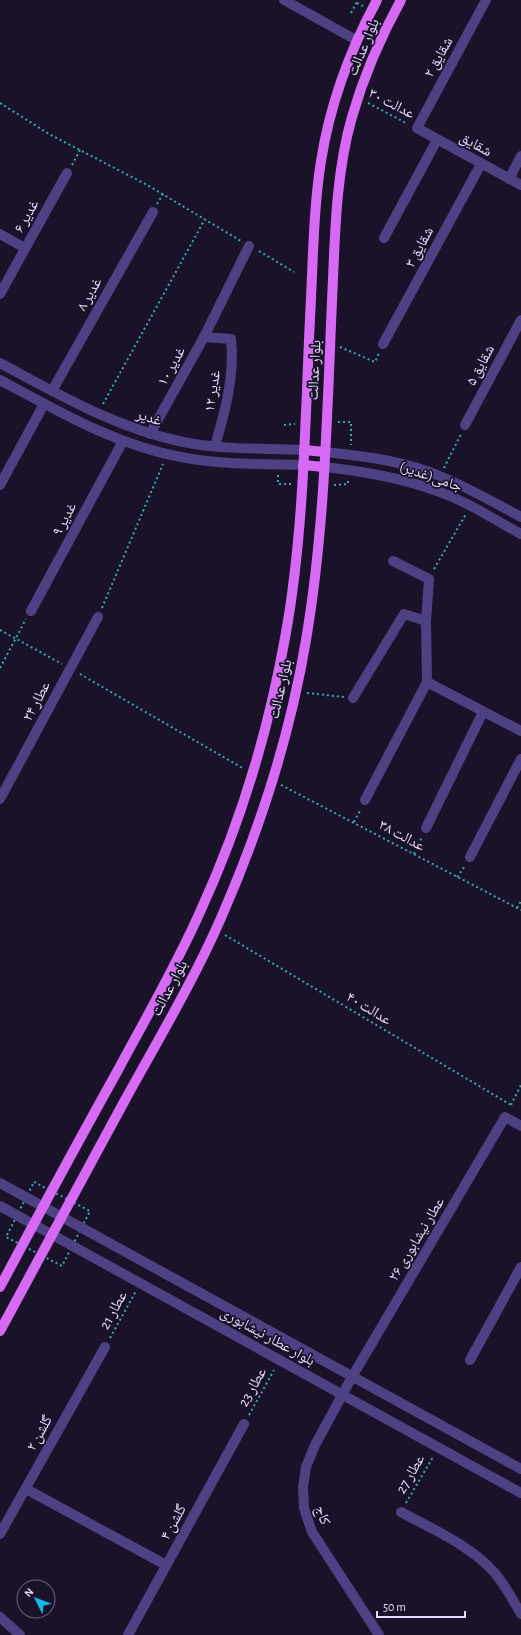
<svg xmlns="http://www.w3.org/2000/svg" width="521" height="1635" font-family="'Alegreya Sans','Noto Naskh Arabic',sans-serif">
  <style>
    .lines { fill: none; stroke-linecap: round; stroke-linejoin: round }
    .path { stroke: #39a8b3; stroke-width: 2; stroke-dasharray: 2 3; stroke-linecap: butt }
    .minor { stroke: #4d4083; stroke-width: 10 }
    .major { stroke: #d66af5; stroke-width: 10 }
    .labels { text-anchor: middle; stroke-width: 3.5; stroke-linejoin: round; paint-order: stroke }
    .street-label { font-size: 15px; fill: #e4dbfd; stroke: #191228 }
  </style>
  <rect width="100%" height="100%" fill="#191228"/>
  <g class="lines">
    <g class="path">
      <polyline points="357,3 363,6"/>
      <polyline points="351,13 358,0"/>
      <polyline points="0,103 49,134 149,186 241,241"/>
      <polyline points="368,103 408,124"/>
      <polyline points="72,165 80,150"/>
      <polyline points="157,204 163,194"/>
      <polyline points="259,251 294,272"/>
      <polyline points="340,347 375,362 379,353"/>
      <polyline points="103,404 205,219"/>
      <polyline points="338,422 351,422 351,445"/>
      <polyline points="284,425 295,424"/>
      <polyline points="444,468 461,434"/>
      <polyline points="278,475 278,484 291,484"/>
      <polyline points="334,485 348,484 348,481"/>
      <polyline points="434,569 466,514"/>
      <polyline points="102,608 163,464"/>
      <polyline points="0,630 62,664"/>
      <polyline points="0,668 26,619"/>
      <polyline points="80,674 244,769"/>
      <polyline points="307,693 344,697"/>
      <polyline points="281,785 521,910"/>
      <polyline points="354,822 361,809"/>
      <polyline points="414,854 422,837"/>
      <polyline points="457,877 465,866"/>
      <polyline points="517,908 521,901"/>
      <polyline points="225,935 511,1105"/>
      <polyline points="511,1105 521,1085"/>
      <polygon points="34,1182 90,1211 62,1266 6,1237"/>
      <polyline points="110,1338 136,1291"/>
      <polyline points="249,1415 274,1370"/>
      <polyline points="406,1503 433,1457"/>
    </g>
    <g class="minor">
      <polyline points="284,0 356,40"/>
      <polyline points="486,0 417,128 521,185"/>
      <polyline points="509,179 521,156"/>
      <polyline points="0,234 25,248"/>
      <polyline points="384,238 437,140"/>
      <polyline points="0,294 67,173"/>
      <polyline points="204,337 249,246"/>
      <polyline points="383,344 481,164"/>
      <path d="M0,363C60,395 116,428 183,442C222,450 264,448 304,450"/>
      <path d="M0,380C58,411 115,445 181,457C221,465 263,464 303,465"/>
      <polyline points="52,391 153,212"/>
      <polyline points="465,425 521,320"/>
      <path d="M150,434L204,337L231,339C235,375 225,412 215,446"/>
      <path d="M325,452C364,456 405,461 442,477C469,488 495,503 521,517"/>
      <path d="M324,467C362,471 398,477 434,490C465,500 493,519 521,534"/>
      <polyline points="0,485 44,404"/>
      <polyline points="393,561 429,579 426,621 427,682"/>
      <polyline points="31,611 123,441"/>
      <polyline points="353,698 404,614 426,621"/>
      <polyline points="0,799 98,617"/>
      <polyline points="365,800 427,682 521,731"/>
      <polyline points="426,828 483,712"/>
      <polyline points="470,857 521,759"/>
      <polyline points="0,1183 521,1469"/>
      <polyline points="0,1206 521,1493"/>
      <polyline points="470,1360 521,1267"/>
      <polyline points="26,1489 166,1565"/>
      <path d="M401,1512C432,1529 470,1545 494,1572C505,1585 513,1600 521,1614"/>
      <polyline points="0,1534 105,1347"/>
      <polyline points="0,1617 20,1635"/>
      <polyline points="128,1635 244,1424"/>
      <polyline points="379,1635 312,1532 304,1508 303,1487 306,1467 315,1445 352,1377 505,1117 521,1126"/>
    </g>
    <g class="major">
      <polyline points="304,450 325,452"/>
      <polyline points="303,465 324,467"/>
      <path d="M0,1287C39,1214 78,1142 118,1070C146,1018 176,966 200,912C240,825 268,733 285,638C304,535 305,423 310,318C313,266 313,212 321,161C330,104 350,50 377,0"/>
      <path d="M0,1331C42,1254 84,1177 125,1100C158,1040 194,980 221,918C260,829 290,736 306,640C325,528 327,414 332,301C335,240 335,176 352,117C364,75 380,38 401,0"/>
    </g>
  </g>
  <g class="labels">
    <g class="street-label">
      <text transform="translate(363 47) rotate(-67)" y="5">بلوار عدالت</text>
      <text transform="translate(438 57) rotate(-61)" y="5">شقایق ۲</text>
      <text transform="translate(392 103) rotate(27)" y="5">عدالت ۳۰</text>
      <text transform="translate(476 144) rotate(29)" y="5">شقایق</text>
      <text transform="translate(26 216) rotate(-61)" y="5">غدیر ۶</text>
      <text transform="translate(419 247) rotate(-62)" y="5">شقایق ۳</text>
      <text transform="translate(89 294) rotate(-61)" y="5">غدیر ۸</text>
      <text transform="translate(480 365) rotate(-62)" y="5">شقایق ۵</text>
      <text transform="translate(171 366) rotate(-61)" y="5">غدیر ۱۰</text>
      <text transform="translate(314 370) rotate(-87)" y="5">بلوار عدالت</text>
      <text transform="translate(212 391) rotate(-81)" y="5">غدیر ۱۲</text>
      <text transform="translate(149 417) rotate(17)" y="5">غدیر</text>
      <text transform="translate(431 476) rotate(19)" y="5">جامی(غدیر)</text>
      <text transform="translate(64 519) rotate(-62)" y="5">غدیر ۹</text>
      <text transform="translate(280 689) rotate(-77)" y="5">بلوار عدالت</text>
      <text transform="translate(36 701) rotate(-62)" y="5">عطار ۲۴</text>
      <text transform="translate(402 835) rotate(28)" y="5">عدالت ۳۸</text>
      <text transform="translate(169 988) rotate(-62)" y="5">بلوار عدالت</text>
      <text transform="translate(369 1008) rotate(31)" y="5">عدالت ۴۰</text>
      <text transform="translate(416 1239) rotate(-59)" y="5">عطار نیشابوری ۲۶</text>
      <text transform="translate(113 1310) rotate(-61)" y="5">عطار 21</text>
      <text transform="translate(268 1336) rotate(29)" y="5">بلوار عطار نیشابوری</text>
      <text transform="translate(252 1387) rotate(-61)" y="5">عطار 23</text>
      <text transform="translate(39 1433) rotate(-61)" y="5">گلشن ۲</text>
      <text transform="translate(410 1474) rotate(-60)" y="5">عطار 27</text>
      <text transform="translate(323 1515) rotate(71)" y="5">کاج</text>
      <text transform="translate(173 1522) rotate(-61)" y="5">گلشن ۴</text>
    </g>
  </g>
  <g transform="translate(36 1599) rotate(312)"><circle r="19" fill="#191228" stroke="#6a627d"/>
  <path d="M0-3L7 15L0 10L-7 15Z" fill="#14b8ef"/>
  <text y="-6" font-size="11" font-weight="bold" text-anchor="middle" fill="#e4dbfd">N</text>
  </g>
  <path d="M377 1611v6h88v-6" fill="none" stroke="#e4dbfd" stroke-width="2"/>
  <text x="383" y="1611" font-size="12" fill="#e4dbfd" stroke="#191228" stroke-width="3" paint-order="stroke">50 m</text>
</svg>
